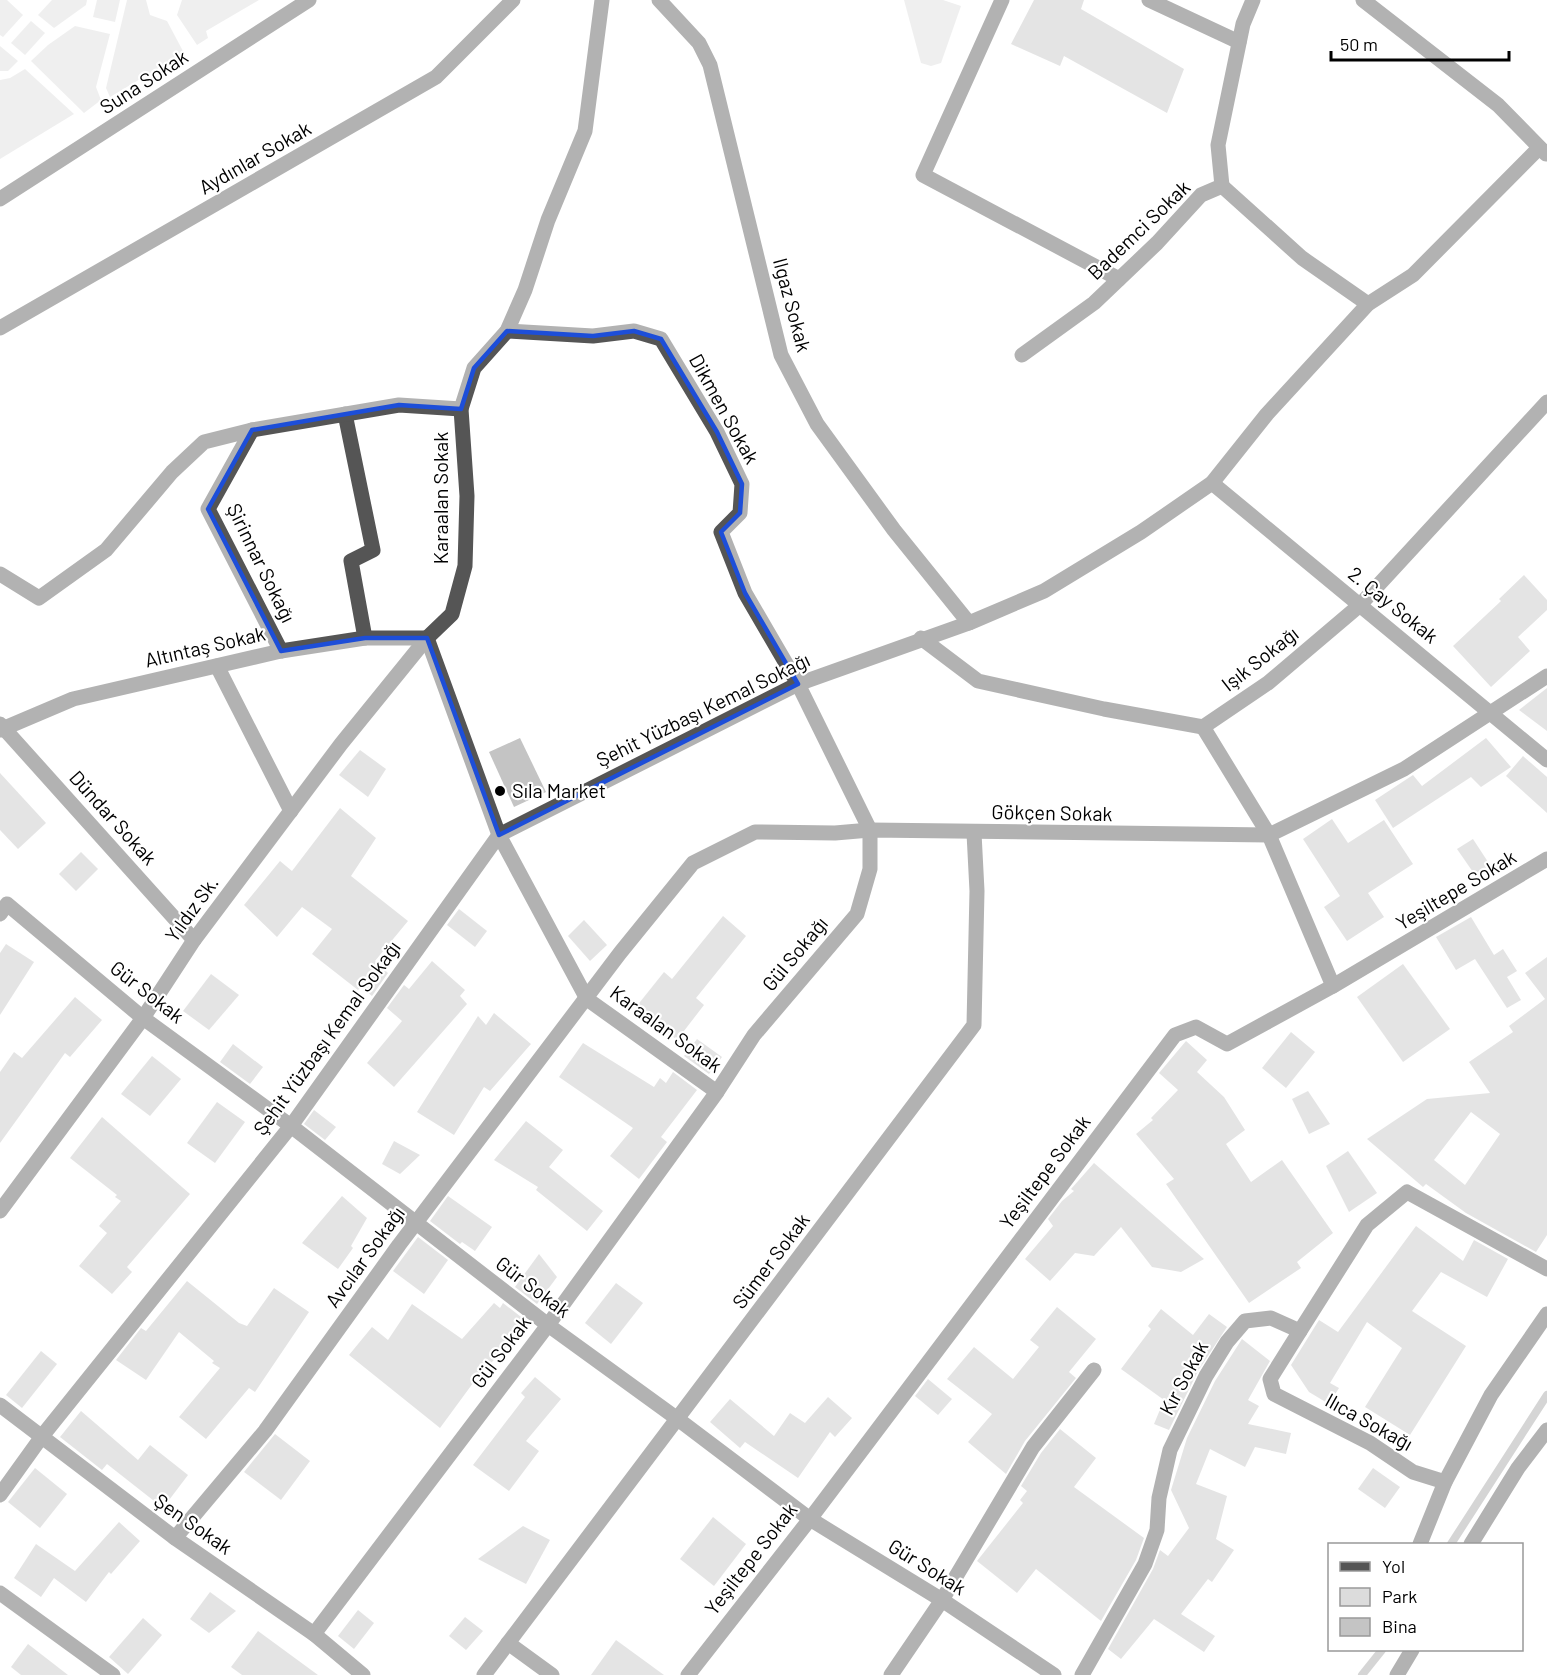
<svg xmlns="http://www.w3.org/2000/svg" width="1547" height="1675" font-family="Barlow,sans-serif">
  <style>
    .green { fill: #dcdcdc }
    .lines { fill: none; stroke-linecap: round; stroke-linejoin: round }
    .stream { stroke: #a3a3a3; stroke-width: 8 }
    .building { fill: #c4c4c4; fill-rule: evenodd }
    .minor { stroke: #555; stroke-width: 15 }
    .marked { fill: none; stroke: #1d4ed8; stroke-width: 4.5; stroke-linejoin: round }
    .poi-dot { fill: #000; stroke: #fff; stroke-width: 2 }
    .labels { text-anchor: middle; stroke-width: 4.5; stroke-linejoin: round; paint-order: stroke }
    .street-label { font-size: 20px; fill: #000; stroke: #fff }
    .poi-label { font-size: 20px; fill: #000; stroke: #fff; text-anchor: start }
  </style>
  <rect width="100%" height="100%" fill="#fff"/>
  <g class="green">
    <polygon points="0,0 7,0 23,15 3,37 0,35"/>
    <polygon points="52,0 87,0 86,5 54,28 38,15"/>
    <polygon points="97,0 120,0 115,22 93,17"/>
    <polygon points="127,0 146,0 150,15 167,21 184,53 110,97 106,88"/>
    <polygon points="182,0 259,0 206,31 208,38 197,45 177,15"/>
    <polygon points="904,0 943,0 961,6 941,63 931,66 921,63"/>
    <polygon points="31,21 45,33 25,55 11,43"/>
    <polygon points="75,26 110,34 96,87 101,100 84,113 31,61 48,45"/>
    <polygon points="0,46 18,61 8,71 0,71"/>
    <polygon points="25,69 74,114 0,159 0,80 10,78"/>
  </g>
  <g class="lines">
    <g class="stream">
      <polyline points="1451,1544 1547,1395"/>
      <polyline points="1362,1675 1382,1650"/>
    </g>
  </g>
  <g class="building">
    <polygon points="1034,0 1084,0 1081,9 1184,69 1167,113 1064,56 1060,66 1011,44"/>
    <polygon points="1524,575 1547,600 1547,610 1518,637 1530,651 1491,687 1453,646 1501,601 1499,599"/>
    <polygon points="1547,688 1547,731 1519,710"/>
    <polygon points="520,738 546,792 514,807 489,752"/>
    <polygon points="1486,738 1511,767 1481,787 1471,777 1393,828 1375,800 1413,775 1422,786"/>
    <polygon points="360,750 386,769 368,797 339,775"/>
    <polygon points="1523,756 1547,777 1547,813 1506,776"/>
    <polygon points="0,773 46,823 18,849 0,830"/>
    <polygon points="340,808 376,838 351,876 408,921 375,961 388,973 372,996 361,987 358,990 312,954 332,929 302,907 277,937 244,905 280,861 292,871"/>
    <polygon points="1332,819 1348,843 1384,820 1413,864 1368,893 1384,917 1347,941 1324,907 1340,896 1303,839"/>
    <polygon points="1473,839 1490,865 1475,875 1457,849"/>
    <polygon points="81,852 98,869 76,891 59,874"/>
    <polygon points="459,909 487,931 475,947 447,925"/>
    <polygon points="723,916 746,936 696,998 704,1005 677,1040 636,1007 664,972 672,979"/>
    <polygon points="1471,917 1494,955 1503,949 1517,971 1507,977 1521,1000 1507,1008 1475,959 1456,970 1436,937"/>
    <polygon points="584,920 607,945 590,961 568,936"/>
    <polygon points="6,944 34,962 0,1015 0,953"/>
    <path d="M1547,957V1235L1536,1252L1466,1213L1426,1184L1423,1187L1367,1139L1427,1099L1490,1093L1469,1062L1513,1032L1509,1026L1545,999L1525,973ZM1471,1112L1500,1134L1465,1185L1434,1160Z"/>
    <polygon points="432,961 465,990 460,996 467,1004 394,1087 367,1063 402,1021 387,1008 404,985 409,989"/>
    <polygon points="1403,964 1450,1029 1403,1062 1357,997"/>
    <polygon points="211,974 239,995 209,1030 183,1011"/>
    <polygon points="75,997 102,1020 70,1057 65,1053 0,1143 0,1072 14,1052 22,1058"/>
    <polygon points="494,1013 531,1044 490,1091 484,1087 454,1135 417,1112 478,1016 486,1025"/>
    <polygon points="1291,1032 1315,1052 1286,1088 1262,1068"/>
    <polygon points="697,1039 722,1057 709,1074 684,1056"/>
    <polygon points="1186,1041 1207,1060 1197,1072 1224,1097 1245,1130 1226,1144 1251,1182 1282,1160 1333,1233 1297,1262 1301,1268 1249,1303 1166,1184 1174,1179 1136,1134 1153,1120 1151,1118 1178,1090 1159,1073"/>
    <polygon points="583,1043 654,1087 660,1078 666,1083 673,1072 697,1090 661,1137 667,1142 639,1179 610,1156 633,1128 559,1077"/>
    <polygon points="233,1044 263,1067 250,1084 220,1062"/>
    <polygon points="152,1056 181,1079 150,1116 121,1094"/>
    <polygon points="1308,1091 1330,1124 1309,1134 1292,1099"/>
    <polygon points="217,1102 245,1122 215,1163 187,1143"/>
    <polygon points="314,1110 336,1127 325,1140 304,1124"/>
    <polygon points="102,1117 190,1194 127,1267 132,1272 112,1294 79,1266 107,1233 99,1226 121,1201 115,1197 117,1195 70,1158"/>
    <polygon points="526,1121 563,1150 549,1167 603,1211 587,1231 536,1190 538,1187 494,1160"/>
    <polygon points="394,1141 420,1155 400,1174 382,1164"/>
    <polygon points="1348,1151 1377,1193 1349,1212 1326,1166"/>
    <polygon points="1094,1163 1204,1259 1181,1272 1152,1267 1121,1227 1094,1256 1075,1253 1050,1281 1025,1259 1053,1226 1048,1219 1062,1201 1074,1191 1071,1189"/>
    <polygon points="342,1196 367,1218 351,1246 353,1248 338,1269 302,1243"/>
    <polygon points="448,1196 492,1227 475,1251 462,1242 460,1244 430,1221"/>
    <polygon points="1416,1226 1463,1261 1474,1240 1508,1259 1487,1297 1441,1272 1412,1311 1466,1346 1410,1435 1365,1407 1402,1348 1367,1322 1330,1383 1339,1388 1329,1404 1309,1392 1291,1365 1319,1320 1338,1332"/>
    <polygon points="418,1237 448,1260 424,1294 393,1271"/>
    <polygon points="539,1254 557,1277 537,1304 515,1287"/>
    <polygon points="187,1281 239,1323 247,1326 274,1288 309,1312 255,1392 249,1388 206,1439 179,1417 220,1368 212,1363 214,1361 179,1332 146,1380 116,1360 141,1328 146,1331"/>
    <polygon points="616,1283 643,1303 611,1344 585,1323"/>
    <polygon points="494,1303 500,1308 503,1303 525,1320 520,1327 523,1329 476,1379 440,1428 349,1355 372,1327 388,1340 412,1304 462,1339"/>
    <polygon points="1057,1307 1096,1339 1069,1372 1076,1378 1025,1441 1006,1474 968,1442 992,1414 947,1379 974,1347 1013,1379 1039,1347 1030,1340"/>
    <polygon points="1161,1309 1193,1335 1209,1314 1227,1327 1198,1371 1169,1430 1154,1424 1164,1400 1121,1369 1151,1329 1148,1326"/>
    <polygon points="1242,1339 1270,1361 1248,1400 1259,1406 1248,1424 1291,1433 1286,1454 1255,1447 1245,1467 1210,1449 1196,1484 1227,1496 1216,1539 1234,1550 1212,1582 1208,1579 1181,1614 1215,1636 1204,1652 1154,1619 1121,1659 1108,1649 1153,1569 1160,1550 1168,1556 1189,1528 1171,1490 1187,1438 1215,1381"/>
    <polygon points="41,1351 57,1364 22,1408 6,1395"/>
    <polygon points="535,1377 561,1399 526,1441 539,1451 509,1491 473,1465 525,1397 521,1393"/>
    <polygon points="928,1379 952,1399 938,1415 915,1396"/>
    <polygon points="828,1397 852,1418 835,1437 830,1432 798,1478 745,1442 740,1448 710,1422 730,1399 774,1436 790,1413 805,1423"/>
    <polygon points="81,1411 138,1460 150,1445 188,1475 163,1508 107,1464 102,1470 60,1437"/>
    <polygon points="1060,1429 1096,1458 1074,1487 1144,1538 1136,1560 1101,1621 1036,1569 1017,1593 977,1561 1023,1503 1020,1500 1027,1491 1021,1486 1041,1453"/>
    <polygon points="275,1434 310,1461 281,1500 244,1472"/>
    <polygon points="35,1468 67,1494 40,1528 8,1502"/>
    <polygon points="1373,1468 1400,1487 1385,1508 1358,1489"/>
    <polygon points="713,1517 746,1544 714,1586 680,1559"/>
    <polygon points="119,1522 140,1541 111,1574 109,1572 86,1602 54,1578 41,1597 14,1578 36,1544 75,1571"/>
    <polygon points="523,1526 550,1540 526,1584 478,1559"/>
    <polygon points="210,1592 236,1611 209,1633 190,1619"/>
    <polygon points="358,1610 374,1623 354,1649 338,1636"/>
    <polygon points="465,1617 483,1631 466,1650 449,1636"/>
    <polygon points="143,1618 162,1635 128,1674 109,1657"/>
    <polygon points="258,1631 318,1675 242,1675 231,1667"/>
    <polygon points="616,1640 664,1675 591,1675"/>
    <polygon points="28,1644 68,1675 21,1675 11,1667"/>
  </g>
  <g class="lines">
    <g class="minor">
      <polyline points="659,0 699,43 710,65 781,355 817,424 894,530 969,623"/>
      <polyline points="1002,0 923,175 1119,279"/>
      <polyline points="1149,0 1239,42"/>
      <polyline points="1363,0 1498,105 1546,154"/>
      <polyline points="1222,186 1302,258 1368,304"/>
      <polyline points="0,199 309,0"/>
      <polyline points="0,328 436,77 513,0"/>
      <polyline points="1022,355 1094,303 1157,243 1201,195 1222,186 1218,145 1243,24 1253,0"/>
      <polyline points="345,414 373,550 351,561 365,638"/>
      <polyline points="252,430 208,509 281,651"/>
      <polyline points="1212,483 1547,760"/>
      <polyline points="0,574 39,598 106,550 172,472 204,442 252,430 399,405 461,409"/>
      <polyline points="427,638 499,835 587,999 717,1092"/>
      <polyline points="921,638 978,681 1104,709 1203,727 1268,683 1360,605 1547,402"/>
      <polyline points="217,666 291,811"/>
      <polyline points="0,724 194,940"/>
      <polyline points="1203,727 1269,835 1333,986"/>
      <polyline points="0,730 73,699 281,651 365,638 427,638"/>
      <polyline points="0,914 7,904 143,1018 291,1126 548,1325 679,1420 810,1519 942,1600 1054,1675"/>
      <polyline points="0,1211 143,1018 194,940 341,744 427,638 452,614 465,566 467,496 461,409 474,368 507,331 525,290 548,220 585,131 602,0"/>
      <polyline points="1300,1331 1270,1379 1274,1394 1370,1443 1413,1472 1445,1482"/>
      <polyline points="0,1405 175,1538 314,1634 363,1675"/>
      <polyline points="0,1495 43,1435 291,1126 499,835 798,684 969,623 1044,591 1141,532 1212,483 1267,414 1368,304 1413,275 1539,148"/>
      <polyline points="175,1538 265,1431 399,1245 620,953 693,863 755,832 835,833 870,830 1269,835 1404,769 1547,676"/>
      <polyline points="1420,1544 1445,1482 1491,1395 1547,1314"/>
      <polyline points="1471,1544 1518,1468 1547,1430"/>
      <polyline points="0,1593 113,1675"/>
      <polyline points="314,1634 548,1325 717,1092 754,1035 857,914 870,869 870,830 798,684 745,593 721,532 740,513 742,484 717,432 661,339 634,331 593,336 507,331"/>
      <polyline points="508,1643 552,1675"/>
      <polyline points="484,1675 974,1025 977,891 974,833"/>
      <polyline points="688,1675 810,1519 1175,1035 1196,1027 1227,1044 1333,986 1547,859"/>
      <polyline points="891,1675 942,1600 1033,1447 1094,1370"/>
      <polyline points="1082,1675 1145,1564 1157,1530 1159,1498 1170,1450 1206,1376 1227,1342 1245,1321 1271,1318 1300,1331 1367,1225 1407,1192 1547,1269"/>
      <polyline points="1397,1675 1412,1650"/>
    </g>
  </g>
  <path d="M0 0H1547V1675H0ZM507,331L593,336L634,331L661,339L717,432L742,484L740,513L721,532L745,593L798,684L499,835L427,638H365L281,651L208,509L252,430L399,405L461,409L474,368Z" fill="#fff" fill-opacity=".55" fill-rule="evenodd"/>
  <path class="marked" d="M507,331L593,336L634,331L661,339L717,432L742,484L740,513L721,532L745,593L798,684L499,835L427,638H365L281,651L208,509L252,430L399,405L461,409L474,368Z"/>
  <circle class="poi-dot" cx="500" cy="791" r="6"/>
  <g class="labels">
    <g class="street-label">
      <text transform="translate(144 82) rotate(-33)" y="7">Suna Sokak</text>
      <text transform="translate(255 158) rotate(-30)" y="7">Aydınlar Sokak</text>
      <text transform="translate(1139 230) rotate(-44)" y="7">Bademci Sokak</text>
      <text transform="translate(792 305) rotate(75)" y="7">Ilgaz Sokak</text>
      <text transform="translate(724 409) rotate(61)" y="7">Dikmen Sokak</text>
      <text transform="translate(441 498) rotate(-90)" y="7">Karaalan Sokak</text>
      <text transform="translate(261 563) rotate(64)" y="7">Şirinnar Sokağı</text>
      <text transform="translate(1393 605) rotate(39)" y="7">2. Çay Sokak</text>
      <text transform="translate(205 647) rotate(-13)" y="7">Altıntaş Sokak</text>
      <text transform="translate(1260 659) rotate(-38)" y="7">Işık Sokağı</text>
      <text transform="translate(703 710) rotate(-26)" y="7">Şehit Yüzbaşı Kemal Sokağı</text>
      <text transform="translate(1052 813) rotate(1)" y="7">Gökçen Sokak</text>
      <text transform="translate(113 818) rotate(48)" y="7">Dündar Sokak</text>
      <text transform="translate(1456 890) rotate(-31)" y="7">Yeşiltepe Sokak</text>
      <text transform="translate(192 909) rotate(-54)" y="7">Yıldız Sk.</text>
      <text transform="translate(795 954) rotate(-50)" y="7">Gül Sokağı</text>
      <text transform="translate(147 992) rotate(38)" y="7">Gür Sokak</text>
      <text transform="translate(666 1029) rotate(36)" y="7">Karaalan Sokak</text>
      <text transform="translate(327 1038) rotate(-54)" y="7">Şehit Yüzbaşı Kemal Sokağı</text>
      <text transform="translate(1045 1172) rotate(-53)" y="7">Yeşiltepe Sokak</text>
      <text transform="translate(365 1257) rotate(-54)" y="7">Avcılar Sokağı</text>
      <text transform="translate(771 1261) rotate(-53)" y="7">Sümer Sokak</text>
      <text transform="translate(533 1287) rotate(37)" y="7">Gür Sokak</text>
      <text transform="translate(501 1352) rotate(-53)" y="7">Gül Sokak</text>
      <text transform="translate(1184 1378) rotate(-62)" y="7">Kır Sokak</text>
      <text transform="translate(1369 1422) rotate(29)" y="7">Ilıca Sokağı</text>
      <text transform="translate(193 1524) rotate(35)" y="7">Şen Sokak</text>
      <text transform="translate(751 1559) rotate(-52)" y="7">Yeşiltepe Sokak</text>
      <text transform="translate(927 1567) rotate(32)" y="7">Gür Sokak</text>
    </g>
    <g class="poi-label">
      <text x="512" y="798">Sıla Market</text>
    </g>
  </g>
  <rect x="1328" y="1543" width="195" height="108" fill="#ffffff" stroke="#999999" stroke-width="1.5"/>
  <rect x="1340" y="1562" width="30" height="9" fill="#555555" stroke="#999999" stroke-width="1.5"/>
  <text x="1382" y="1573" font-size="18" fill="#000000">Yol</text>
  <rect x="1340" y="1588" width="30" height="18" fill="#dcdcdc" stroke="#999999" stroke-width="1.5"/>
  <text x="1382" y="1603" font-size="18" fill="#000000">Park</text>
  <rect x="1340" y="1618" width="30" height="18" fill="#c4c4c4" stroke="#999999" stroke-width="1.5"/>
  <text x="1382" y="1633" font-size="18" fill="#000000">Bina</text>
  <path d="M1331 51v9h178v-9" fill="none" stroke="#000000" stroke-width="3"/>
  <text x="1340" y="51" font-size="18" fill="#000000" stroke="#ffffff" stroke-width="4.5" paint-order="stroke">50 m</text>
</svg>
